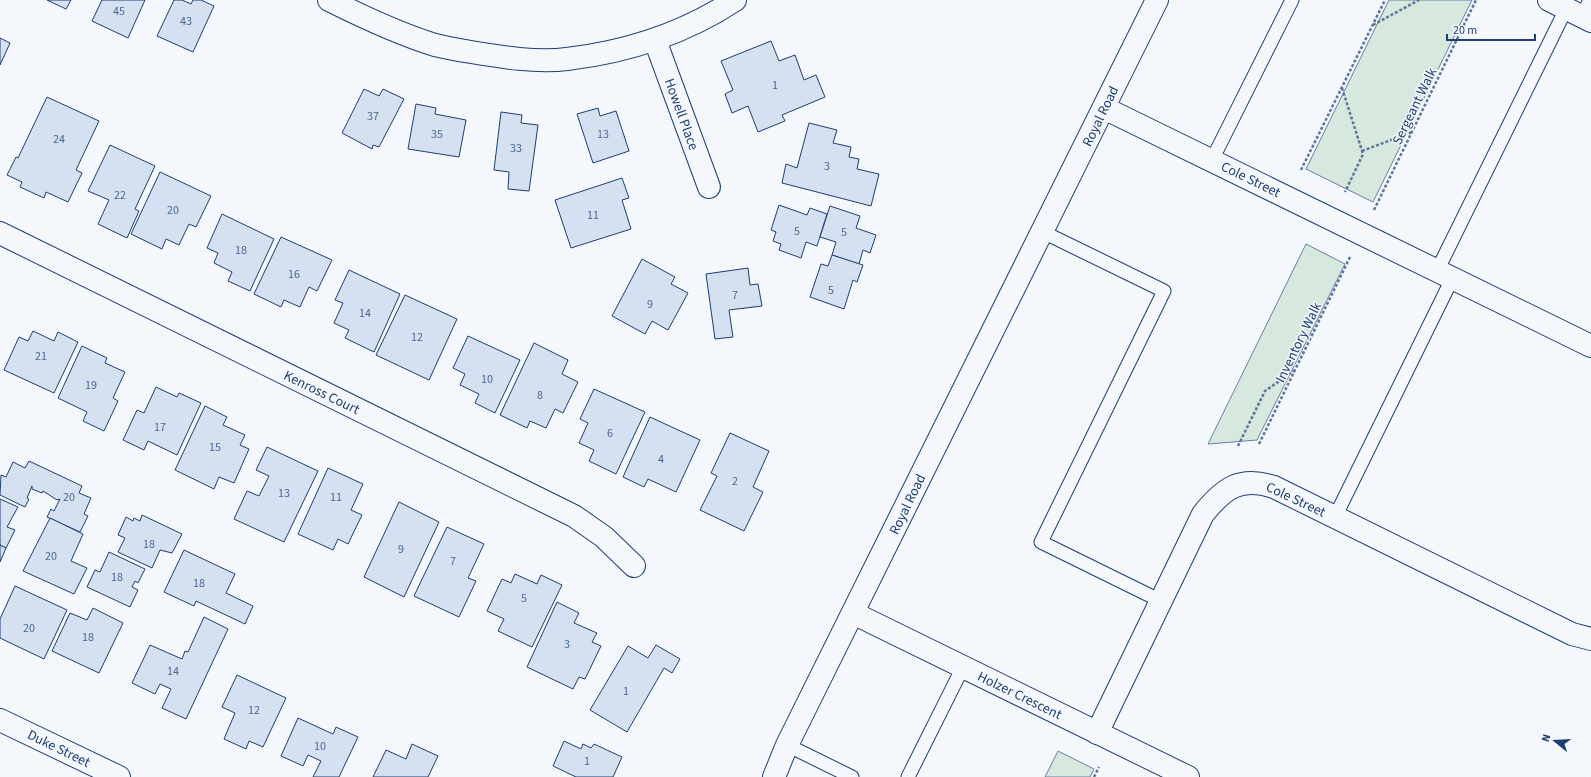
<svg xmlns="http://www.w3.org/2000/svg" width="1591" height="777" font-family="'Source Sans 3',sans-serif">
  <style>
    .green { fill: #d7e8df; stroke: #687fa3 }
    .building { fill: #d5e0f0; stroke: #1d3f73 }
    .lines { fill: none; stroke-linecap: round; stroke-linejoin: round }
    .lane-casing { stroke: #1d3f73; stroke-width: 15 }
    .street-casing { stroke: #1d3f73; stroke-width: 24 }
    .path { stroke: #5e769c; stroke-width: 2.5; stroke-dasharray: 3 2; stroke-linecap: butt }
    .lane { stroke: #f4f7fb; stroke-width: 13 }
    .street { stroke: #f4f7fb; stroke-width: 22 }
    .labels { text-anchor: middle; stroke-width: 3; stroke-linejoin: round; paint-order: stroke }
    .number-label { font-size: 12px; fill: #4b6792 }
    .street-label { font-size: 14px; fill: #1d3f73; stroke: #f4f7fb }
  </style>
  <rect width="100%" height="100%" fill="#f4f7fb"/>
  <g class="green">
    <polygon points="1389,0 1472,0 1373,202 1306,169"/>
    <polygon points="1306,244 1345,264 1257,440 1208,444"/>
    <polygon points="1058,751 1094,769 1090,777 1045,777"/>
  </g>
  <g class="building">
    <polygon points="47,0 71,0 66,9"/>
    <polygon points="102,0 145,0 128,38 92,21"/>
    <polygon points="174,0 182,0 191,4 193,0 201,0 214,6 193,52 157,36"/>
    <polygon points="0,38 10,43 0,65"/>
    <polygon points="771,41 779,61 795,55 804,80 816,75 825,97 782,115 785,121 758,132 748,106 732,113 725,94 733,90 721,61"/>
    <polygon points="364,89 379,96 383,89 404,99 379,147 373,145 372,149 342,133"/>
    <polygon points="47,97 99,121 76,170 82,173 68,202 46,192 44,198 20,187 22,182 7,175 16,157 18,158"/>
    <polygon points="416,104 436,108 435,114 466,120 459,157 408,149"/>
    <polygon points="598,108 600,116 616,111 629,151 593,163 577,114"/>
    <polygon points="501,112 522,115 521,123 538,125 529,191 508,189 509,172 494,170"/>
    <polygon points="809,123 837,130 833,143 851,147 849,157 859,159 857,169 879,174 871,206 782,183 786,164 797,168"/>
    <polygon points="110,145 155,166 135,209 139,211 127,238 98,224 109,200 88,191"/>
    <polygon points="160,172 211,196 196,227 189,224 179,245 166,239 162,249 131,234"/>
    <polygon points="622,178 629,198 622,200 631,229 571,248 555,200"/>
    <polygon points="779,205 807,215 810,208 827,214 817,246 806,242 801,258 779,250 781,244 773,241 776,232 771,230"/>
    <polygon points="830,206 860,216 856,228 876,235 870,253 863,250 859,264 832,255 836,242 820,237"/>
    <polygon points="222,214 274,239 250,291 228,281 232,272 214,263 218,253 207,248"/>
    <polygon points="281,237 332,260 317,291 309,287 300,307 284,300 281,307 254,294"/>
    <polygon points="832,255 863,265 857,282 853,280 844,309 810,297 821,264 828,266"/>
    <polygon points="642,259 675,277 671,284 688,293 668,330 652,321 645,334 612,316"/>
    <polygon points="748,268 750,285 758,284 762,306 729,310 733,337 715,339 706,274"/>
    <polygon points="349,270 400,294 374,352 345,338 349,330 334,323 343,303 335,300"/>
    <polygon points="405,295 457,319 429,380 376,355"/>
    <polygon points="33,331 54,341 58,332 78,342 54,393 4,370 19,337 28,341"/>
    <polygon points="468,336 520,360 495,413 475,403 479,394 460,385 465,374 453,368"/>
    <polygon points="534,343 568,360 562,374 578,382 563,413 555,409 546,428 530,421 527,428 500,415"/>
    <polygon points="82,346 107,358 105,363 125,372 113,398 118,401 104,431 83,421 87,412 58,398"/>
    <polygon points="156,387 177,397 179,393 201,403 177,455 148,441 144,450 123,440 137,410 144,413"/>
    <polygon points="594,389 645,412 616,474 589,461 594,450 579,443 588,423 580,419"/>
    <polygon points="205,406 227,417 223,425 245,435 240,445 249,449 234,483 219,477 214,489 175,470"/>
    <polygon points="650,417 700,440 676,492 648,479 644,487 623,477"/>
    <polygon points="730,433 769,451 753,487 763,492 744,531 700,510 717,476 711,473"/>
    <polygon points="267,447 318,471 284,542 234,519 247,491 259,496 269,476 256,470"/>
    <polygon points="29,461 82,486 79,493 91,498 84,514 88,516 80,532 47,517 51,509 54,511 60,499 57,500 43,491 42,493 32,489 32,486 27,498 29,499 25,507 0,495 1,475 6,477 13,462 25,468"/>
    <polygon points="328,468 363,484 351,510 362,515 348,544 338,539 333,550 298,534"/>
    <polygon points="0,499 18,507 7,527 15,530 6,548 0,545"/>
    <polygon points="399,502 439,522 404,597 364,577"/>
    <polygon points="142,515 182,534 172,553 160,550 152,568 118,552 125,538 118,535 126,517 133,521 134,518 140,521"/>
    <polygon points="50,518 83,534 71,561 87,568 74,594 23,571"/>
    <polygon points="447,527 484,544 468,578 476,581 459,617 414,596"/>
    <polygon points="0,545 6,548 0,562"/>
    <polygon points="184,550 235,574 226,593 253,606 245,624 196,601 194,606 164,592"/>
    <polygon points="109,552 145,569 138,583 135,581 132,587 138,590 130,607 87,587 95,570 100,572"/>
    <polygon points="515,574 537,584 541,575 562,585 532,647 498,631 504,619 487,611 502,579 511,583"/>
    <polygon points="15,586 67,610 44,659 0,638 0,619"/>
    <polygon points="557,602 579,613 574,623 597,633 592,642 601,646 585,679 579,677 573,689 527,667"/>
    <polygon points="93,608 123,623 99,673 52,651 70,613 87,620"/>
    <polygon points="204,617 228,629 186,719 162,708 171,689 160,684 155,694 132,683 150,645 182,659 185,651 188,652"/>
    <polygon points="656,645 680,659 672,673 664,668 627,732 590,710 628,646 648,658"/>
    <polygon points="237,675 286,698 263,747 249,741 246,749 224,739 235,713 222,707"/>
    <polygon points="298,718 333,734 336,727 358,737 339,777 313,777 321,761 308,755 303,766 281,756"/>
    <polygon points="564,741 581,749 583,744 591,748 594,744 622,757 613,777 576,777 553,766"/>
    <polygon points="412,744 438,756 428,777 373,777 386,750 406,759"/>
  </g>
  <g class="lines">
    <defs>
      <g id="lane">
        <polyline points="1582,16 1590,0"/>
        <polyline points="1212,160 1292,0"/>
        <polyline points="1043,232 1164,291 1041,542 1161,601"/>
        <polyline points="1437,271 1566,9"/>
        <polyline points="1335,517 1452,279"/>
        <polyline points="787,745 852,777"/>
        <polyline points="908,777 963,667"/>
      </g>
      <g id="street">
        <path d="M329,0C363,17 399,34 435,45C447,48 459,50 471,52C501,57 537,63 567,59C626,52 685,33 735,0"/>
        <polyline points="1549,0 1591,21"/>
        <polyline points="655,40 709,187"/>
        <polyline points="1104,108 1591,346"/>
        <polyline points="0,233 574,516 604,537 634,566"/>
        <polyline points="853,613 1188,777"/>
        <polyline points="0,720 119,777"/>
        <path d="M1097,733L1203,514C1224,488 1240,476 1274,487L1572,634L1591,639"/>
        <polyline points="774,777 787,745 1157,0"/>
      </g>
    </defs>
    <use href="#lane" class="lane-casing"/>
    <use href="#street" class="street-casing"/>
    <g class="path">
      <polyline points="1373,25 1419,0"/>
      <polyline points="1342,88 1363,154 1345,192"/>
      <polyline points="1362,151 1412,132"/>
      <polyline points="1301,170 1385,0"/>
      <polyline points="1374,210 1476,0"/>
      <polyline points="1259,444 1350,257"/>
      <polyline points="1238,446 1265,391 1295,370"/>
      <polyline points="1094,777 1099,767"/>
    </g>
    <use href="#lane" class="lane"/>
    <use href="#street" class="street"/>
  </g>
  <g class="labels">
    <g class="number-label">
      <text x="119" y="15">45</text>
      <text x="186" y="25">43</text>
      <text x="775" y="89">1</text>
      <text x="373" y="120">37</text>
      <text x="437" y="138">35</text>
      <text x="603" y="138">13</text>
      <text x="59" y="143">24</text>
      <text x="516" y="152">33</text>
      <text x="827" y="170">3</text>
      <text x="120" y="199">22</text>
      <text x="173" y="214">20</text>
      <text x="593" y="219">11</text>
      <text x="797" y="235">5</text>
      <text x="844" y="236">5</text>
      <text x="241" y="254">18</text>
      <text x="294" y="278">16</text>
      <text x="831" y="294">5</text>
      <text x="735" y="299">7</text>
      <text x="650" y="308">9</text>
      <text x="365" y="317">14</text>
      <text x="417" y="341">12</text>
      <text x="41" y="360">21</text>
      <text x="487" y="383">10</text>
      <text x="91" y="389">19</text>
      <text x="540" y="399">8</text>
      <text x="160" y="431">17</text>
      <text x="610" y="437">6</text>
      <text x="215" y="451">15</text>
      <text x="661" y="463">4</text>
      <text x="735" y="485">2</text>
      <text x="284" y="497">13</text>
      <text x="69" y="501">20</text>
      <text x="336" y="501">11</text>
      <text x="149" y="548">18</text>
      <text x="401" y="553">9</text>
      <text x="51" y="560">20</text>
      <text x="453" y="565">7</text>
      <text x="117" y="581">18</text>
      <text x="199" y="587">18</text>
      <text x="524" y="602">5</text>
      <text x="29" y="632">20</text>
      <text x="88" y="641">18</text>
      <text x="567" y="648">3</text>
      <text x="173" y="675">14</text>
      <text x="626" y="695">1</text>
      <text x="254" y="714">12</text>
      <text x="320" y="750">10</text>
      <text x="587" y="765">1</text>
    </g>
    <g class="street-label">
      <text transform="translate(1414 106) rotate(-64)" y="5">Sergeant Walk</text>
      <text transform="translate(682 114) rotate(70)" y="5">Howell Place</text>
      <text transform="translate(1100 116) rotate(-64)" y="5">Royal Road</text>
      <text transform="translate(1251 179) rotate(26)" y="5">Cole Street</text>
      <text transform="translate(1298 342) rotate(-64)" y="5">Inventory Walk</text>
      <text transform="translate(322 392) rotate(26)" y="5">Kenross Court</text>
      <text transform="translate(1296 499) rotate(25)" y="5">Cole Street</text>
      <text transform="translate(907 504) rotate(-64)" y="5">Royal Road</text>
      <text transform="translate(1020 695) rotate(26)" y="5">Holzer Crescent</text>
      <text transform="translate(59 748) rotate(26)" y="5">Duke Street</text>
    </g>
  </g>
  <g transform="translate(1555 741) rotate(288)" stroke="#f4f7fb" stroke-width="3" paint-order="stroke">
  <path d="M0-3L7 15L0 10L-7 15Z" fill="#1d3f73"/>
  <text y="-6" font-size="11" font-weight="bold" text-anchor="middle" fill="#1d3f73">N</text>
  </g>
  <path d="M1447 34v6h88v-6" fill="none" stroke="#1d3f73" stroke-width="2"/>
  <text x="1453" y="34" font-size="12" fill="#1d3f73" stroke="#f4f7fb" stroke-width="3" paint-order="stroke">20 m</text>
</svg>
